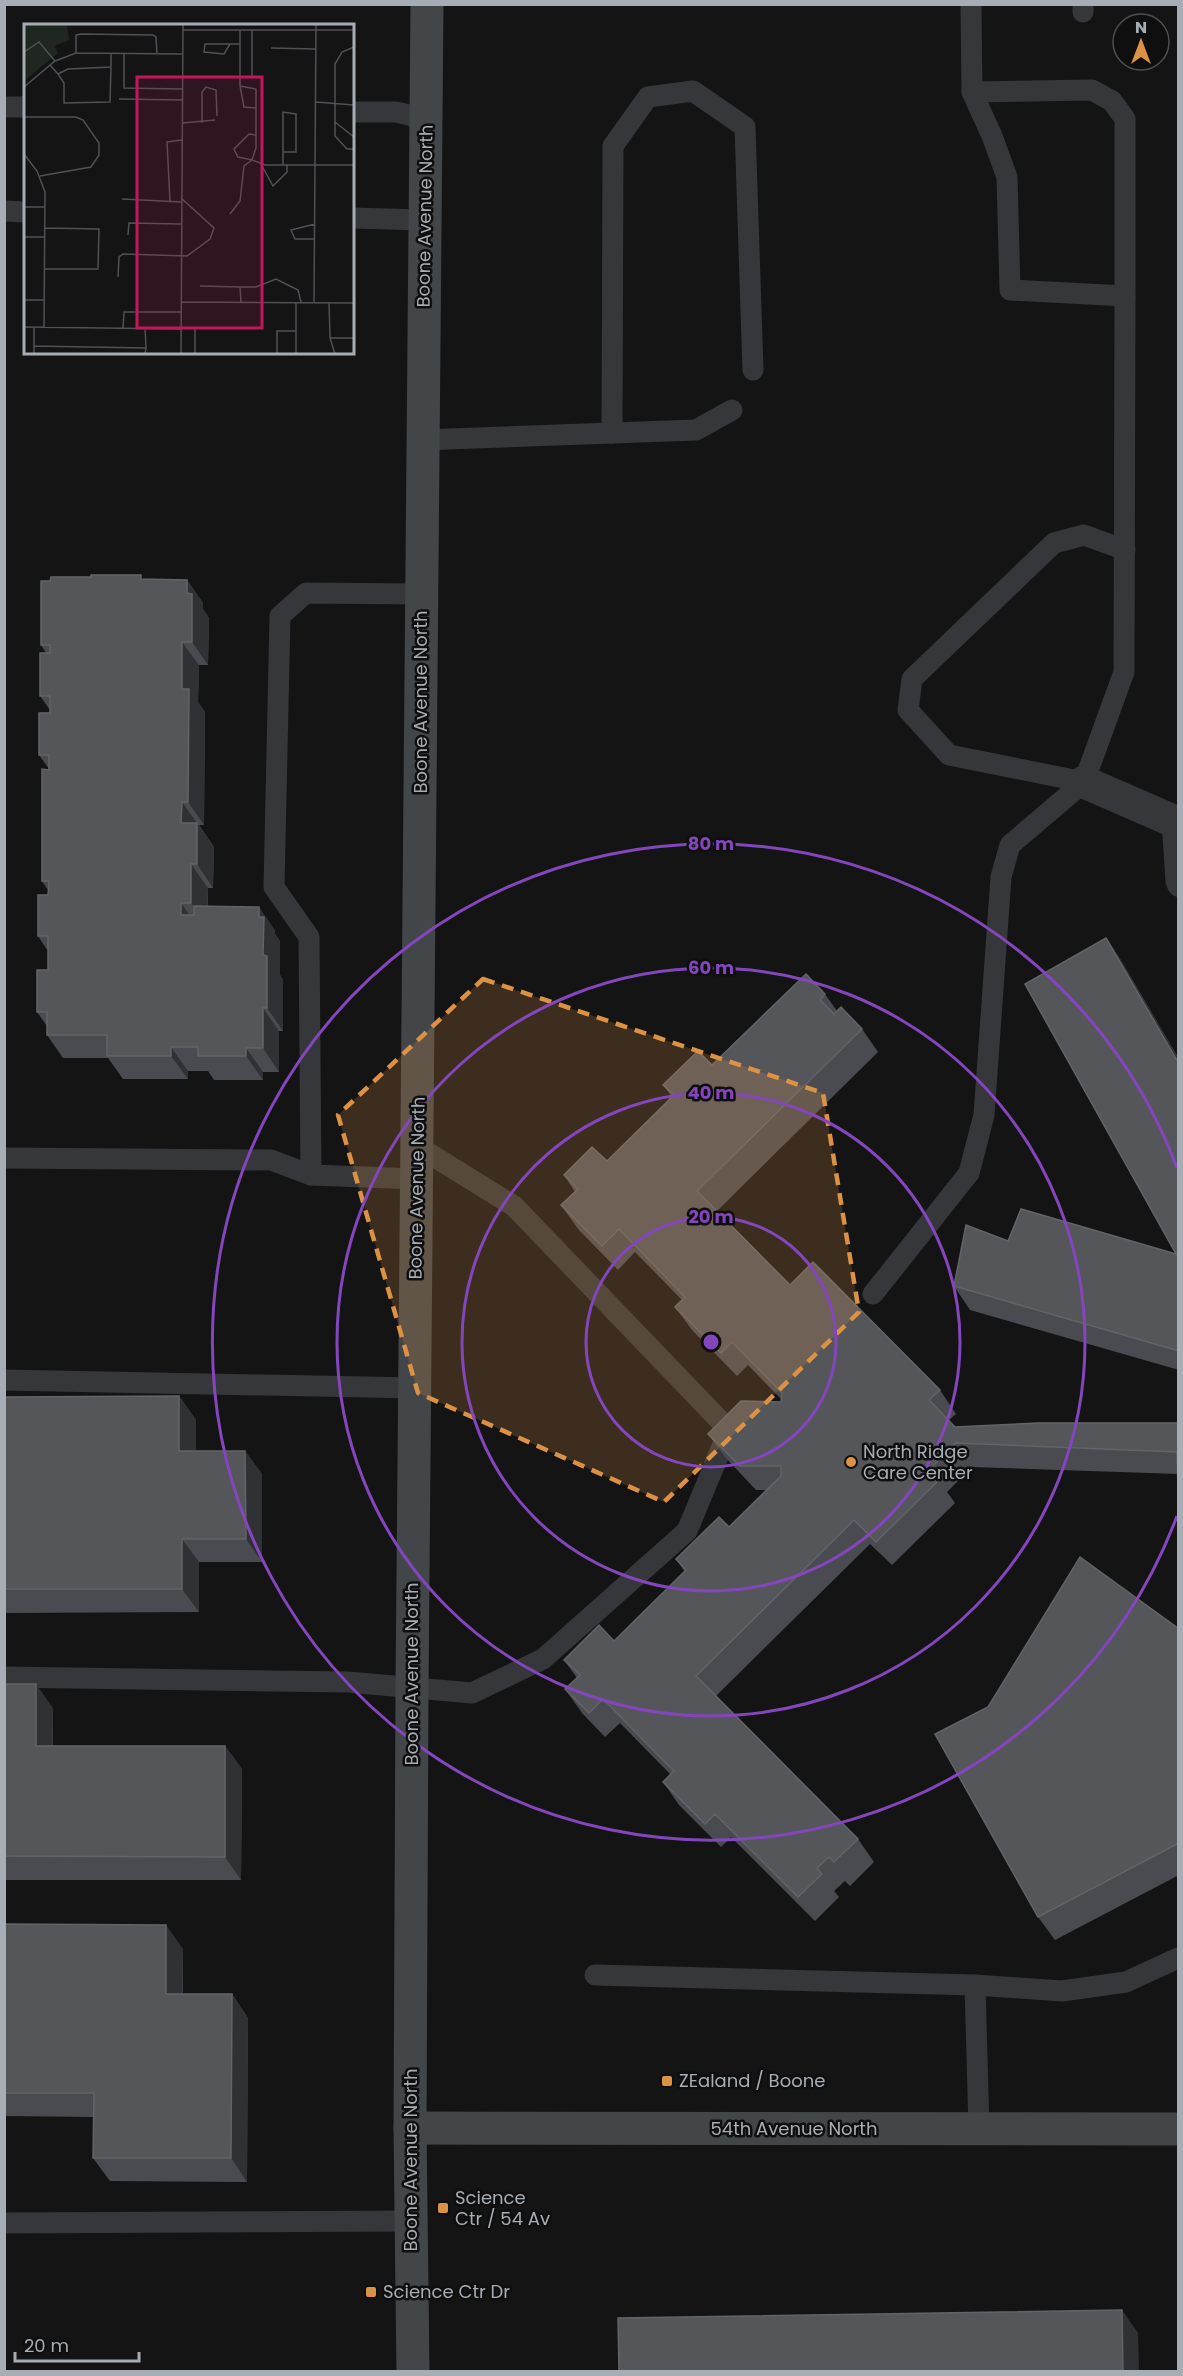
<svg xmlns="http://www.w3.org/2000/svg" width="1183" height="2376" font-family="Poppins,sans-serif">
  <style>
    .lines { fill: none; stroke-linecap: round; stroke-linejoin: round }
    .lane { stroke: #35373a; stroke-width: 21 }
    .street { stroke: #35373a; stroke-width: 33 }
    .secondary { stroke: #434649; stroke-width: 33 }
    .wall { fill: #4a4b50 }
    .shaded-wall { fill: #303134 }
    .building { fill: #54565a; stroke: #616468; stroke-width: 1.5 }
    .marked { fill: #dc9244; fill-opacity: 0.2; stroke: #dc9244; stroke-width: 4.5; stroke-dasharray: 12 8; stroke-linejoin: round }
    .ring { fill: none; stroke: #8446bd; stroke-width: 3 }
    .poi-dot { fill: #dc9244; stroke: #0f0f10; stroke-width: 2 }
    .labels { text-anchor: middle; stroke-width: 5; stroke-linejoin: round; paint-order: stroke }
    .street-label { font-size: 18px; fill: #a7adb4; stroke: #0f0f10 }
    .poi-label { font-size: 18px; fill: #a7adb4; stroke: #0f0f10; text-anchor: start }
    .inset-road { fill: none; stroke: #4f5155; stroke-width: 1.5 }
    .view { fill: #c2185b; fill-opacity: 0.15; stroke: #c2185b; stroke-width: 3 }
    .inset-edge { fill: none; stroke: #a7adb4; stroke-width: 3 }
    .centre { fill: #8446bd; stroke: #0f0f10; stroke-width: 3 }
    .ring-label { font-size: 18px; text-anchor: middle; font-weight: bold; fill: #8446bd; stroke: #0f0f10; stroke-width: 5; stroke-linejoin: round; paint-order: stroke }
  </style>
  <rect width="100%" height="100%" fill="#141415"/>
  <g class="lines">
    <g class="lane">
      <polyline points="971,4 972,92 992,136 1007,177 1010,290 1125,296 1124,672 1084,782 949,755 908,710 912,679 1054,543 1084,535 1125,550"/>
      <polyline points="1083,12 1083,4"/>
      <polyline points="972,92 1092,90 1112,101 1125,119 1125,296"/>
      <polyline points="4,107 26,107"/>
      <polyline points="352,112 396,112 426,119"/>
      <polyline points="4,211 26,212"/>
      <polyline points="352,218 424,220"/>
      <polyline points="612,433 613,146 648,97 693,91 745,127 753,370"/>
      <polyline points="422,440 696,430 732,410"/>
      <polyline points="1172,820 1176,881 1178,886"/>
      <polyline points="4,1158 271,1160 311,1175 417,1179"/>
      <polyline points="311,1175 309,937 274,887 280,616 306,593 421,594"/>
      <polyline points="873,1294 969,1173 984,1115 1001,877 1010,845 1084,782"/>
      <polyline points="4,1380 415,1388"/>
      <polyline points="4,1677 348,1682 472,1693 543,1659 687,1531 729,1430 514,1206 417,1146"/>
      <polyline points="595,1975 975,1985"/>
      <polyline points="979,2129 975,1985 1062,1991 1126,1982 1178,1958"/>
      <polyline points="4,2223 411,2221"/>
    </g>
    <polyline class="street" points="1084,782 1178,823"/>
    <g class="secondary">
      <polyline points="410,2128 1178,2129"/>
      <polyline points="413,2372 410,2128 412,1688 427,4"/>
    </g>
  </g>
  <g class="wall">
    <polygon points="144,579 187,580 203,603 203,609 209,618 208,665 199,665 198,702 205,712 204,825 199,825 214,847 213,888 208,888 208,906 275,930 275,934 280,941 280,975 283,980 283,1031 279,1031 279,1072 263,1072 263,1080 214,1080 208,1071 188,1071 188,1079 123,1079 108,1058 63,1058 47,1035 47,1026 37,1012 48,970 48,951 38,936 48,895 48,890 42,881 49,769 39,755 50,710 40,696 46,653 41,645"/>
    <polygon points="1106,938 1122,962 1179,1059 1179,1370 970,1310 954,1286 1008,1241 1176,1254"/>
    <polygon points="825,994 837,1011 862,1029 878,1052 717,1211 790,1285 940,1390 956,1414 949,1420 955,1427 1179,1423 1178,1474 972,1467 947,1492 955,1503 892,1565 870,1544 716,1696 858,1839 874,1862 850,1886 845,1881 834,1891 839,1897 815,1921 731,1837 721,1847 679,1805 663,1782 670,1774 620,1723 605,1737 582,1713 565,1689 577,1678 564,1660 614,1641 685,1572 676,1559 729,1527 767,1490 756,1490 725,1457 708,1434 781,1402 781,1399 748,1365 737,1376 692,1330 675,1307 682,1300 635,1252 618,1270 578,1229 561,1205 575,1192 564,1175 607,1161 672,1097 663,1085 712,1065"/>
    <polygon points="179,1396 196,1420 196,1451 245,1451 262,1474 262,1562 199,1562 199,1612 4,1613 4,1397"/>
    <polygon points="1179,1629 1179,1875 1055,1940 1038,1917"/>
    <polygon points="4,1684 53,1708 53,1746 225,1746 242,1769 241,1880 4,1880"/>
    <polygon points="4,1924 183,1949 183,1994 232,1994 248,2018 247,2182 110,2181 93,2158 94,2117 4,2116"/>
  </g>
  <g class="shaded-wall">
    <polygon points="187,580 203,603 203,609 209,618 208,665 192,642 187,593"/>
    <polygon points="182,642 199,665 198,702 205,712 204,825 188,802 182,689"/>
    <polygon points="182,802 214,847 213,888 197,864 181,823"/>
    <polygon points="191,864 208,888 207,926 191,903"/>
    <polygon points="181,903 197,926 181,915"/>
    <polygon points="259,907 275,930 275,934 280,941 280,975 283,980 283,1031 267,1008 263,955 259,917"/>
    <polygon points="1106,938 1122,962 1179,1059 1179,1064"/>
    <polygon points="263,1008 279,1031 279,1072 263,1048"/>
    <polygon points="171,1047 188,1071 188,1079 171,1056"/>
    <polygon points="246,1048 263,1072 263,1080 246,1056"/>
    <polygon points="179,1396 196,1420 196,1474 179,1451"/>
    <polygon points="245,1451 262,1474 262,1562 246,1539"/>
    <polygon points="182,1539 199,1562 199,1612 182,1589"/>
    <polygon points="36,1684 53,1708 52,1769 36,1746"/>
    <polygon points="225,1746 242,1769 241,1880 225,1857"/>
    <polygon points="166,1925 183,1949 182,2017 166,1994"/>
    <polygon points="232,1994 248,2018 247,2182 231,2158"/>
    <polygon points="1122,2310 1138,2333 1139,2372 1123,2372"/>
  </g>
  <g class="building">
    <polygon points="91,575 141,575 141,579 187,580 187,593 192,594 192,642 182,642 182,689 189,689 188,802 182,802 181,823 197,823 197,864 191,864 191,903 181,903 181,915 194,915 194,906 259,907 259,917 264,917 263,955 267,956 267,1008 263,1008 263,1048 246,1048 246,1056 198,1056 198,1047 171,1047 171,1056 107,1056 107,1035 47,1035 47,1012 37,1012 37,970 48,970 48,936 38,936 38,895 48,895 49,881 42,881 42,769 49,770 49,755 39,755 39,713 50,713 50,696 40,696 40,653 50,653 50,645 41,645 41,581 50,581 51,577 91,577"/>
    <polygon points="1106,938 1179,1064 1179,1351 954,1286 966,1225 1008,1241 1021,1209 1176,1254 1025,984"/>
    <polygon points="806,974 825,994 820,1000 834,1014 841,1007 862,1029 697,1191 790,1285 813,1262 940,1390 929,1400 955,1427 1039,1423 1179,1423 1179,1521 1177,1452 956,1443 929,1470 939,1480 876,1542 854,1520 696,1676 858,1839 834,1862 829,1857 817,1868 822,1874 798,1897 715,1814 705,1824 663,1782 674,1771 603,1699 589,1713 565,1689 580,1675 564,1660 599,1625 614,1641 686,1570 676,1559 719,1517 729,1527 781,1476 781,1466 740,1466 708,1434 741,1401 781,1402 782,1393 732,1342 721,1353 675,1307 685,1297 619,1229 602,1246 561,1205 578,1189 564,1175 592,1147 607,1161 674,1095 663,1085 698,1051 712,1065"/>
    <polygon points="179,1396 179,1451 245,1451 246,1539 182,1539 182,1589 4,1589 4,1397"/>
    <polygon points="1080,1557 1179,1629 1179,1843 1038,1917 935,1734 988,1707"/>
    <polygon points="4,1684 36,1684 36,1746 225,1746 225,1857 4,1856"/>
    <polygon points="4,1924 166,1925 166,1994 232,1994 231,2158 93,2158 94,2093 4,2093"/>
    <polygon points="1122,2310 1123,2372 619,2372 618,2318"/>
  </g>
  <path class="marked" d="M483,979L823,1093L859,1312L664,1502L418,1393L338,1115Z"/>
  <g class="ring">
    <circle cx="711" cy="1342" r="125"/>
    <circle cx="711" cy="1342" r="249"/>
    <circle cx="711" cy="1342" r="374"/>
    <path d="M1177 1516A498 498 0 1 1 1177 1168"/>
  </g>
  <g class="poi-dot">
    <circle cx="851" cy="1462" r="6"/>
    <rect x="661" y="2075" width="12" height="12" rx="3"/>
    <rect x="437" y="2202" width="12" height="12" rx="3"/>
    <rect x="365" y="2286" width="12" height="12" rx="3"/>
  </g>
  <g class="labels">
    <g class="street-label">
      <text transform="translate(425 216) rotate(-89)" y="6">Boone Avenue North</text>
      <text transform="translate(421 702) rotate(-90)" y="6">Boone Avenue North</text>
      <text transform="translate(417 1188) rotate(-89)" y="6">Boone Avenue North</text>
      <text transform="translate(412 1674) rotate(-90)" y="6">Boone Avenue North</text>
      <text x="794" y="2135">54th Avenue North</text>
      <text transform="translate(411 2160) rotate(-90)" y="6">Boone Avenue North</text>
    </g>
    <g class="poi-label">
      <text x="863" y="1458">North Ridge<tspan x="863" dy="21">Care Center</tspan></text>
      <text x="679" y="2087">ZEaland / Boone</text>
      <text x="455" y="2204">Science<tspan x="455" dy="21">Ctr / 54 Av</tspan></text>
      <text x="383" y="2298">Science Ctr Dr</text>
    </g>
  </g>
  <g transform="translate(24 24)">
    <rect width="330" height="330" fill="#141415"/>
    <path d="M0,0H43L45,16L30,22L34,29L0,57Z" fill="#202720"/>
    <path class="inset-road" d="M159,6H330M216,6V62L220,83L232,84V124L228,136L214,133L210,125L225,110L232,111M206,20L200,30L180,28L181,20H216M330,23L318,28L311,40V112L323,125H330M247,24L292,25M0,28L15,18L31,37M52,29V11L57,10L129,11L132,13L133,30M100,29V64L158,65M26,41L34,50L44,45L87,43V29M34,50L40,59V79L86,78L87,43M228,54V6M216,62L232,65V84M0,63L31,37L52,29L158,30M95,75L158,76M292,78L330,81M0,93H52L59,96L75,119V131L67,143L16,152M311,98L330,113M158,99L191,96M178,99V68L182,63L192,66L193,92M259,128H272V90L259,88V141M0,130L13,147L21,168L20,303M237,140L249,162L263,148V141M98,175L157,178M146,177L143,118L158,116M0,183H21M206,190L216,177L220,142L228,136L241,141H330M104,211L105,199L157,200M0,213H21M291,215H271L267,206L291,200M20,245H74L75,205L21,204M94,253L95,233L99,230L163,232L186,215L190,204L157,174M176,262L216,263M0,276H20M157,278L330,279M217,278L216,263H232L252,255L274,266L277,278M290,278L292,0M305,278L306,314L311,330M0,303L157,305M99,304L100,288H157M121,304L122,324M171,304V330M306,314H330M10,322V303M10,330V322L122,324L121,330M157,330L159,0M253,330V307H272M272,330V278"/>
    <path class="view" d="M113,53H238V304H113Z"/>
    <rect width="330" height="330" class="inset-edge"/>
  </g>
  <circle cx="711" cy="1342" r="9" class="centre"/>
  <g class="ring-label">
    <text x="711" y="850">80 m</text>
    <text x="711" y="974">60 m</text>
    <text x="711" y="1099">40 m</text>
    <text x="711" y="1223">20 m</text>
  </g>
  <rect width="1183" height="2376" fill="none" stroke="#a7adb4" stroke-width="12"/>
  <g transform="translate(1141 42)"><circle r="28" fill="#0f0f10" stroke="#4c4e52" stroke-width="1.5"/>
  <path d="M0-4.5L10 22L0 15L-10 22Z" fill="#dc9244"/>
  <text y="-9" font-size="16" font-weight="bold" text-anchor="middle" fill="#a7adb4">N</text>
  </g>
  <path d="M15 2352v9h124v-9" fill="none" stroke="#a7adb4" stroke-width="3"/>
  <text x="24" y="2352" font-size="18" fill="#a7adb4" stroke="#0f0f10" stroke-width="4.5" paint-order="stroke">20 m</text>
</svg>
